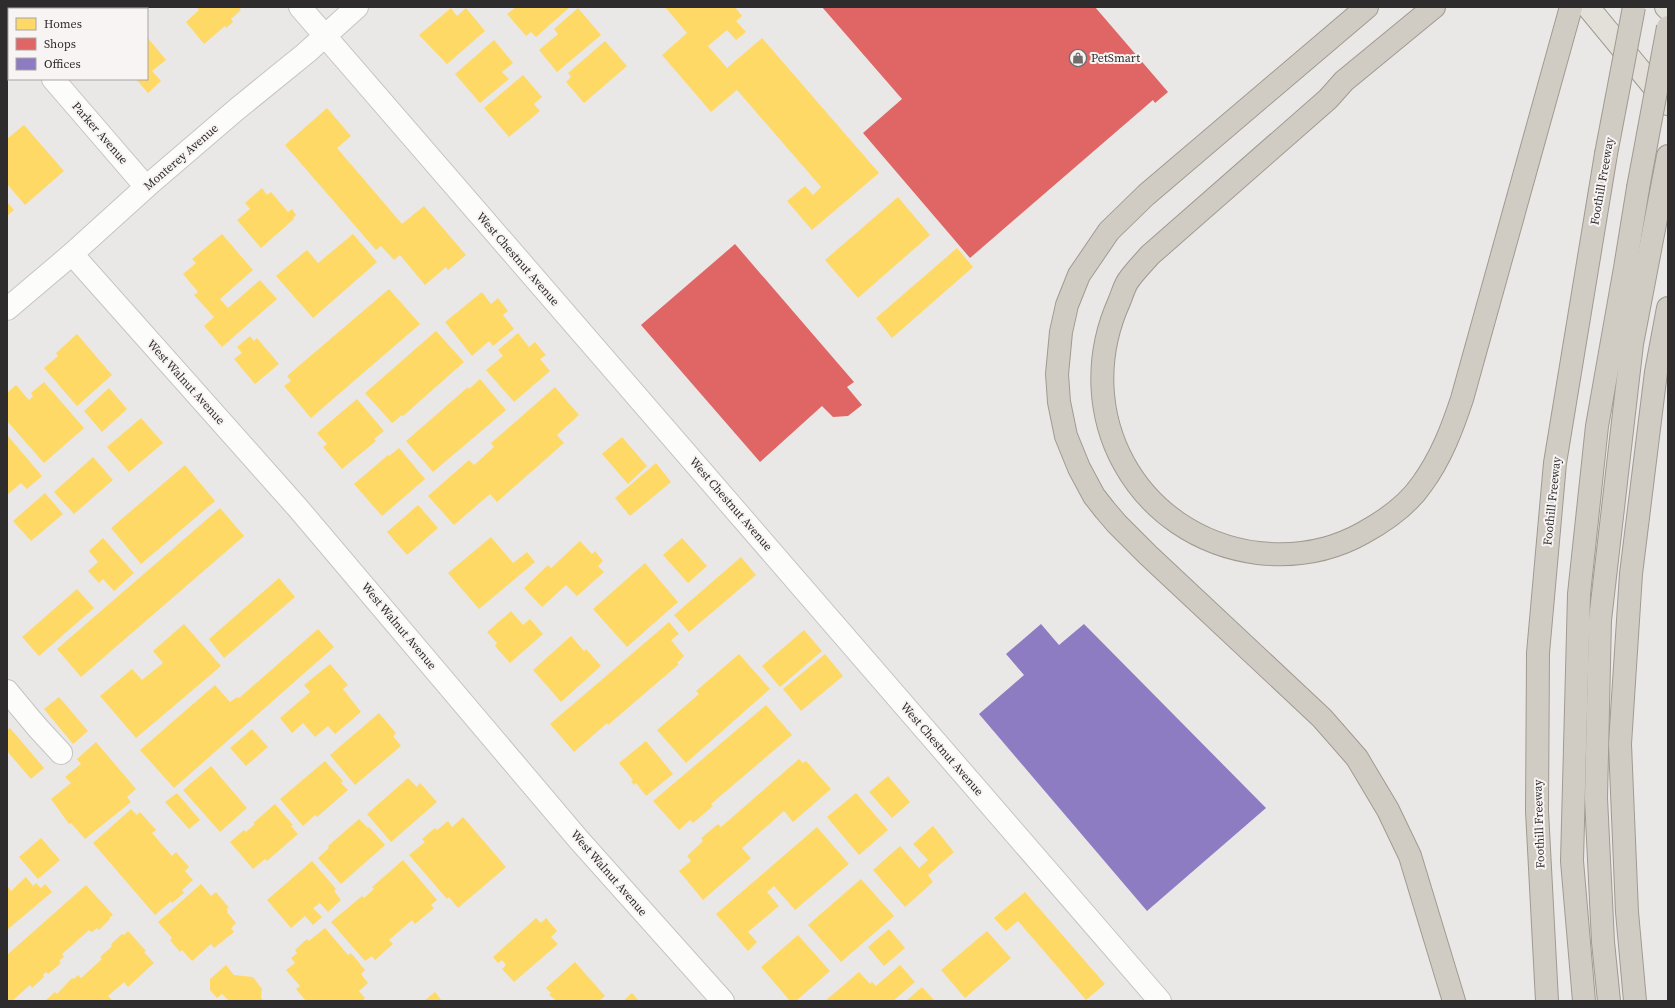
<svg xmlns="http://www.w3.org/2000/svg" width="1675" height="1008" font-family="'Source Serif 4',serif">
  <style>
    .homes { fill: #ffd966 }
    .shops { fill: #e06666 }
    .offices { fill: #8e7cc3 }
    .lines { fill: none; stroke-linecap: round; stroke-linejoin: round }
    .minor-casing { stroke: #c5c4c3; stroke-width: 24 }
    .primary-casing { stroke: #a09a91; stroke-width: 24 }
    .motorway-casing { stroke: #a09a91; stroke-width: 24 }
    .minor { stroke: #fcfcfb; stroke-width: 22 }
    .primary { stroke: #e2e0d9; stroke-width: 22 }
    .motorway { stroke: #d0ccc3; stroke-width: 22 }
    .motorway-bridge-casing { stroke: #a09a91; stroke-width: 24; stroke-linecap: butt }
    .motorway-bridge { stroke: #d0ccc3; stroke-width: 22 }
    .labels { text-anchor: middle; stroke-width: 4; stroke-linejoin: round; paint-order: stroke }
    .poi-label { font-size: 12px; fill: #2e2c2c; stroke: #f8f4f3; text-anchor: start }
    .street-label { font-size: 12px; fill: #2e2c2c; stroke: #f8f4f3 }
  </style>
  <rect width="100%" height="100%" fill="#eae8e7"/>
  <g class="homes">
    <polygon points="197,7 239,7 241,10 231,19 233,22 226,28 225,26 204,44 186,22 199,10"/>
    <polygon points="516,7 570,7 536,37 531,32 526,36 507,14"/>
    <polygon points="665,7 735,7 742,16 736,21 746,32 736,40 727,30 708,46 727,68 762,38 879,173 812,230 787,201 805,186 813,195 821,187 737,90 711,112 662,55 687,33"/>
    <polygon points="451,8 457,16 466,8 485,31 447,64 419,35"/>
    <polygon points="578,8 601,35 557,72 539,50 558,34 554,29"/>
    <polygon points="147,37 166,60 152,71 161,81 148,93 136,79 147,79"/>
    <polygon points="494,40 513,63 502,72 509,79 480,103 455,74"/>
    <polygon points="605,41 627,66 584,103 566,82 571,77 568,73"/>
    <polygon points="523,75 542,97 534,104 540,111 509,137 484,108"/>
    <polygon points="327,108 351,136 337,148 402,224 424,206 466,255 448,270 446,267 425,285 400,255 394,260 381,246 376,250 285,145"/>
    <polygon points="24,125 64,171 25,205 7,184 7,139"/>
    <polygon points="262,188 267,195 271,192 288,212 292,209 296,215 293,218 294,219 261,248 237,220 250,209 245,203"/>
    <polygon points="898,197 930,235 858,298 825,260"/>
    <polygon points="7,202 14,210 7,216"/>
    <polygon points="222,234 253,270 220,299 228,308 260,280 277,299 222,347 204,326 214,317 194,295 198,292 183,274 196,263 192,259"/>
    <polygon points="353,234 377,262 313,318 276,276 307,250 318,263"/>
    <polygon points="957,248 973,267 892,338 876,318"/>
    <polygon points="389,289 420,324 311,418 284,386 291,381 287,376"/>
    <polygon points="482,292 491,304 498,298 508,311 503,315 514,329 493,346 489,341 472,356 445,322"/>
    <polygon points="436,331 464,362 403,416 402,415 392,423 365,393"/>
    <polygon points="518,333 529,347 535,342 546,355 540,359 550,371 514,402 486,370 503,356 498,350"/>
    <polygon points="77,334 112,375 77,406 44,368 58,356 56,353"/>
    <polygon points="250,336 254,341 257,338 279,364 255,384 234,359 242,353 237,347"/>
    <polygon points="480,379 506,410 433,472 406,441 468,387 469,389"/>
    <polygon points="44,382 84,428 44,463 7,421 7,393 16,385 29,400 33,396 31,393"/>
    <polygon points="555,387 579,415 557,435 564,443 497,502 490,494 454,525 428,496 469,460 474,465 494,447 491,443"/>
    <polygon points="109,388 127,409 102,432 84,411"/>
    <polygon points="357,399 384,431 374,439 376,441 342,469 323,447 327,444 317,433"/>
    <polygon points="141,418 163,443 129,472 107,447"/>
    <polygon points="7,432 8,436 42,476 27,489 21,483 7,495"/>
    <polygon points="622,437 647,466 628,484 602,454"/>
    <polygon points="399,448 425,479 382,516 354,484 388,455 389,456"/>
    <polygon points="93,457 113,480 74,514 54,492"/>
    <polygon points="656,463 671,482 630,516 615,498"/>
    <polygon points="185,465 215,501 141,564 111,528"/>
    <polygon points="45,493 63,514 31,541 13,521"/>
    <polygon points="418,505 438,528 407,555 387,532"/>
    <polygon points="220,508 244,536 81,677 57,649"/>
    <polygon points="491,537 513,563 527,552 535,562 479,609 448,573"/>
    <polygon points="103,538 134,573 114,591 103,579 99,583 88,571 98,562 89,551"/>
    <polygon points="682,538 707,566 688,583 663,555"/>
    <polygon points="580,541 592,554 595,551 603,561 598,566 604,572 577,596 566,585 542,607 524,588 548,565 551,568"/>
    <polygon points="741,557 756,575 689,632 674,615"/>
    <polygon points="645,563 678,602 627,647 593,609"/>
    <polygon points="279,578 295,597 224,658 209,639"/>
    <polygon points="77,589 94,608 39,656 22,637"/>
    <polygon points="511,611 523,625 530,619 543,634 510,663 495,646 497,643 487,632"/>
    <polygon points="669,622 679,634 671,640 684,656 677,663 679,664 608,725 607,723 574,752 550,724"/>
    <polygon points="184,624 221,666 136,738 100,696 132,669 142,680 163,663 153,651"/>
    <polygon points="318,629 334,647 174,788 140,750 215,685 230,702 237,697 239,698"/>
    <polygon points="804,630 822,651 780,687 762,666"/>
    <polygon points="571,636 584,651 586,649 601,666 561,702 533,670"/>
    <polygon points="739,654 770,689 686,763 657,730 699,694 696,691"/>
    <polygon points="825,654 843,676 801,711 783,689"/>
    <polygon points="330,664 348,685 343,689 361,712 335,734 328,726 315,737 303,723 292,733 280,718 310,692 304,685"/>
    <polygon points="59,697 88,731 73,744 44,709"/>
    <polygon points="766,705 792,735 711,804 713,806 693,823 690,820 679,830 653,801"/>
    <polygon points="379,713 396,733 393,736 401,746 355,785 330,755"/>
    <polygon points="10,728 44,768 31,779 7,751 7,730"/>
    <polygon points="252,729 268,747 246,766 230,748"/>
    <polygon points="646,741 673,774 646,796 636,783 634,785 631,781 633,780 619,763"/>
    <polygon points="96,742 136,789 127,797 131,802 85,839 71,823 69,824 51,799 71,783 65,777 81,764 77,759"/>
    <polygon points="799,759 803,763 806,761 831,789 793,822 784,811 742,848 751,858 703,900 679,871 691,861 687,856 703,841 701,838 718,824 721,827"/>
    <polygon points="325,761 343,781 341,783 348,790 317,817 315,815 303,826 280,799"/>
    <polygon points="211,766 247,808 220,832 183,790"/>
    <polygon points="888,776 910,802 892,818 869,792"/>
    <polygon points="408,778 417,787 420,783 437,802 391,842 367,814"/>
    <polygon points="177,793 200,820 189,829 165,802"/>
    <polygon points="856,793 888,830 859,855 827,817"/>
    <polygon points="275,804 293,825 291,826 298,834 267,861 265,859 253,869 230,842 244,830 246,832 255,824 253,823"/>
    <polygon points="131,809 137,815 140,812 156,830 152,833 172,856 176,852 189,867 185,871 193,880 182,890 184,893 172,903 171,901 155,915 93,843"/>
    <polygon points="463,817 506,867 458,908 449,897 447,899 409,855 425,842 422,839 435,828 437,830 448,821 452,827"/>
    <polygon points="359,819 368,828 369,827 385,845 341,884 318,858 329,848 328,846"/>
    <polygon points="933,826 954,852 928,875 933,882 905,907 873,870 900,846 919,868 928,860 913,844"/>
    <polygon points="817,827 849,864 795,910 774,886 767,892 779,906 748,932 757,942 748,951 716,914"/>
    <polygon points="41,838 60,860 38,879 19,857"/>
    <polygon points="403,860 437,900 431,905 434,908 415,924 412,920 389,940 393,944 375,960 372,956 365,961 331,922 362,896 364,898 374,889 372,887"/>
    <polygon points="312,861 336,889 334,891 341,900 328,912 320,903 313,908 322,917 313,925 305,916 291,928 267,900"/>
    <polygon points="26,877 33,886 36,883 41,888 45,884 52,892 7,930 7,886 11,891"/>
    <polygon points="861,879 894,916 841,962 808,925"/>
    <polygon points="201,884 211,896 216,892 229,908 226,909 228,911 227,912 236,923 231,928 234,932 214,948 211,944 192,961 182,950 180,952 170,940 172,938 158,922"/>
    <polygon points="86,885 113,915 109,918 110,919 99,930 97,928 92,932 89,930 62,954 64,957 59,961 61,963 48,974 46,972 43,975 44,977 32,988 30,985 12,1001 7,1001 7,955"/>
    <polygon points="1025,892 1105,984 1086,1000 1018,921 1006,931 994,918"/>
    <polygon points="536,918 541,923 546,918 557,931 551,937 558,944 514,982 502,969 506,965 502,960 498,963 493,957"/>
    <polygon points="325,928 348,955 351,953 365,970 361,974 368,983 359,991 365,998 362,1001 306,1001 296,989 300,986 286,970 295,963 291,958 297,953 295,950 307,939 309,941"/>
    <polygon points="889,929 905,948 884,966 868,947"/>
    <polygon points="128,931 146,951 144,952 154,963 128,987 124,982 108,996 112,1000 110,1001 45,1001 55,992 57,994 72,978 74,979 78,975 81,978 102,959 100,957 112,946 111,944 122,934 124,935"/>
    <polygon points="987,931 1011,958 965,998 941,970"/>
    <polygon points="798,935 830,971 796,1001 790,1001 761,967"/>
    <polygon points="575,962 605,996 599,1001 557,1001 549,995 551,993 546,988"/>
    <polygon points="226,965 234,975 253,977 262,989 261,998 264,1001 229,1001 222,994 217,998 210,990 210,979"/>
    <polygon points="900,965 915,982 893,1001 825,1001 859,972 870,984 872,982 876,986"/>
    <polygon points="922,987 935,1001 906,1001"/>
    <polygon points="435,992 442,1001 424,1001"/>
    <polygon points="632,993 639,1001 623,1001"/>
  </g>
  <g class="shops">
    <polygon points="822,7 1095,7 1168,92 1155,103 1153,100 970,258 863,133 902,99"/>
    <polygon points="735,244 854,382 847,387 862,405 848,416 833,417 822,406 760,462 641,325"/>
  </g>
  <polygon class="offices" points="1041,624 1059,645 1084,624 1266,808 1147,911 979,714 1024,675 1006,654"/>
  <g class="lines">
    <defs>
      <g id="minor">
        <polyline points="300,7 1160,1001"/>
        <polyline points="7,27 9,29"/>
        <polyline points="53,79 146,187"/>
        <polyline points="72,254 297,507 579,840 723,1001"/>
        <polyline points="7,309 72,254 146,187 237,109 306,53 357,7"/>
        <polyline points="7,691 37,727 61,753"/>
      </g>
      <g id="primary">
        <polyline points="1588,7 1668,104"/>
        <polyline points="1666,7 1668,9"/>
      </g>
      <g id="motorway">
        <polyline points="1367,7 1146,195 1109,231 1079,275 1067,305 1061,332 1057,374 1059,402 1066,436 1079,468 1094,496 1105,510 1117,524 1148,555 1322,718 1357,758 1388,810 1410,856 1454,1001"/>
        <path d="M1434,7L1344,81L1328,99L1150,255C1143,263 1134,272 1128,281C1124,287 1122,295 1119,302C1069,414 1136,537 1258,553C1294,557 1331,551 1363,533C1385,521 1407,506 1422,484C1441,458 1452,429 1462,399L1571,7"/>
        <polyline points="1547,1001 1537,811 1538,653 1555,463 1606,154"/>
        <polyline points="1584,1001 1572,861 1579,594 1597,426 1625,268 1638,188"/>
        <polyline points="1609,1001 1603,942 1596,798 1600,620 1632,344 1668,156"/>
        <polyline points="1635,1001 1627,912 1620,744 1631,574 1656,372 1668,308"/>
      </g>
    </defs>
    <use href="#minor" class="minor-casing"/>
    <use href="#primary" class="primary-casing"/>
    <use href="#motorway" class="motorway-casing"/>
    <use href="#minor" class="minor"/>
    <use href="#primary" class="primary"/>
    <use href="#motorway" class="motorway"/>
    <defs>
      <g id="motorway-bridge">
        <polyline points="1606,154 1634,7"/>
        <polyline points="1638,188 1668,27"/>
      </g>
    </defs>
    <use href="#motorway-bridge" class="motorway-bridge-casing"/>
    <use href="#motorway-bridge" class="motorway-bridge"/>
  </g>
  <defs>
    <symbol id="shop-ring" viewBox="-11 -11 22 22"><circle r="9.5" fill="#f8f4f3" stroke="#706e6d" stroke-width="1.5"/><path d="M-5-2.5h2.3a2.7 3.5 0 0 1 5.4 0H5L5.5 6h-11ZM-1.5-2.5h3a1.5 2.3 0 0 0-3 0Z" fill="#706e6d"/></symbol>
  </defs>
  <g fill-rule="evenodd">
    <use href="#shop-ring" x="1068" y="48" width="20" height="20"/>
  </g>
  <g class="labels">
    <g class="poi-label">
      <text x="1091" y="62">PetSmart</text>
    </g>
    <g class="street-label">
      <text transform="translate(100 133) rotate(49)" y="4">Parker Avenue</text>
      <text transform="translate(181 157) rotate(-41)" y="4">Monterey Avenue</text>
      <text transform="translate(1602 181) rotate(-80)" y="4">Foothill Freeway</text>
      <text transform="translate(518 259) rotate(49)" y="4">West Chestnut Avenue</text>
      <text transform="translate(186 382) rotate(48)" y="4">West Walnut Avenue</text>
      <text transform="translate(1552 501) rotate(-84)" y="4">Foothill Freeway</text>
      <text transform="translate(731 504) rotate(49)" y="4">West Chestnut Avenue</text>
      <text transform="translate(399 626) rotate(50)" y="4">West Walnut Avenue</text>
      <text transform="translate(942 749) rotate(49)" y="4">West Chestnut Avenue</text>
      <text transform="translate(1539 824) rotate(-92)" y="4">Foothill Freeway</text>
      <text transform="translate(609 873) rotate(49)" y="4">West Walnut Avenue</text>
    </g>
  </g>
  <rect width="1675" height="1008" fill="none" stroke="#2e2c2c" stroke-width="16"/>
  <rect x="8" y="8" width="140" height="72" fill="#f8f4f3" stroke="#a7a4a3"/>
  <rect x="16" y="18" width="20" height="12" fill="#ffd966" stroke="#a7a4a3"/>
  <text x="44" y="28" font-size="12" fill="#2e2c2c">Homes</text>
  <rect x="16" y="38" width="20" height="12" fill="#e06666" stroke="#a7a4a3"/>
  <text x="44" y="48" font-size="12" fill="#2e2c2c">Shops</text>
  <rect x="16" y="58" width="20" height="12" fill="#8e7cc3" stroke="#a7a4a3"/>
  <text x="44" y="68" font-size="12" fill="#2e2c2c">Offices</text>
</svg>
